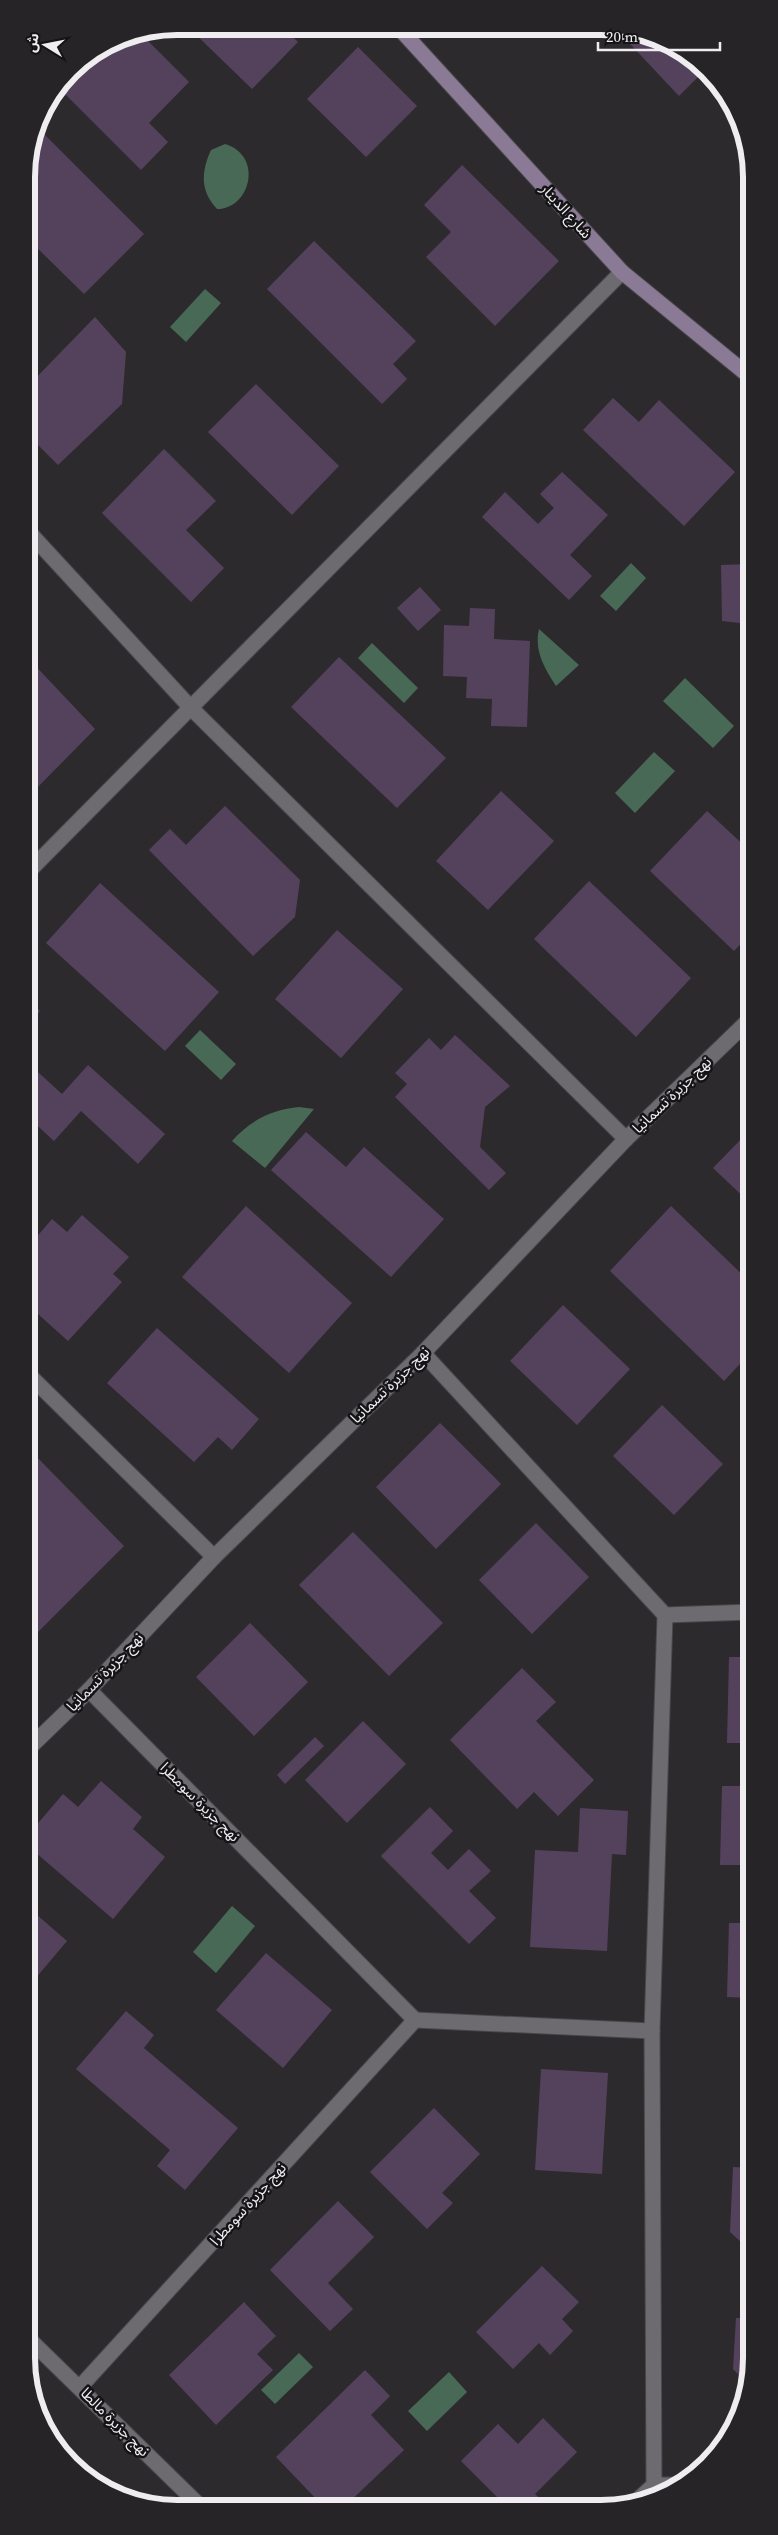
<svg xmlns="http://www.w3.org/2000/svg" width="778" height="2535" font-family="'Source Serif 4','Noto Sans Arabic',serif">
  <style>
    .water { fill: #476956 }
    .building { fill: #54425d }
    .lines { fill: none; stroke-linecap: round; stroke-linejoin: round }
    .street-casing { stroke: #49474a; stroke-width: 17 }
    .secondary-casing { stroke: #49474a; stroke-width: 17 }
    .street { stroke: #6e6b70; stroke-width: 15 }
    .secondary { stroke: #8b7a95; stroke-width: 15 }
    .labels { text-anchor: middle; stroke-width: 5; stroke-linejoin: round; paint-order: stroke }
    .street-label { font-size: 15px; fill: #efedf0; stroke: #141315 }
    .rim { fill: none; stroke: #efedf0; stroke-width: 6 }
  </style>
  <rect width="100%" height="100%" fill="#2d2a2e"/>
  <g class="water">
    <path d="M225,144C264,156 250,209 217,209C200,191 201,172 211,150Z"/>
    <polygon points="205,289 221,303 186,342 170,327"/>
    <polygon points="631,563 646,578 616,611 600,596"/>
    <path d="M539,629L579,665L556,686C544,668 534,650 539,629Z"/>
    <polygon points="372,643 418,688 404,703 358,658"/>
    <polygon points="685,678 734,726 713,748 663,701"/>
    <polygon points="654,752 675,771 635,813 615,793"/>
    <polygon points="200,1030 236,1064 221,1080 185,1046"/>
    <path d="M299,1107L314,1109L265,1168L232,1141C249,1121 273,1109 299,1107Z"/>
    <polygon points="232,1906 255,1926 216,1973 193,1952"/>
    <polygon points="299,2353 313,2367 275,2404 261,2390"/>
    <polygon points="449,2372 467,2392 427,2431 408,2411"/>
  </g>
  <g class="building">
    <polygon points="187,26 282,27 298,42 252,89"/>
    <polygon points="616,29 631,29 676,46 706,69 679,96"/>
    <polygon points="140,33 189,82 149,123 168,142 141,170 59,88 70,70 119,38"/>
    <polygon points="358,47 417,106 366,157 307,99"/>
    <polygon points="36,126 144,234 84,294 27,238 27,167"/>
    <polygon points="462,165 559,261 495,326 426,257 451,232 424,205"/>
    <polygon points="314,241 416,341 393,364 407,379 382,404 267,289"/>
    <polygon points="95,317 126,352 122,404 58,465 27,434 27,387"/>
    <polygon points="256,384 339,466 292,515 208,432"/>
    <polygon points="613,398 639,422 659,400 735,472 684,526 583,430"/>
    <polygon points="164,449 216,501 186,530 224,568 191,602 102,513"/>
    <polygon points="562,472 608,515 570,555 592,576 569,600 482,517 505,492 538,524 554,508 540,494"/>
    <polygon points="749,564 749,624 722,621 721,565"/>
    <polygon points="420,587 441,610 418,631 397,608"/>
    <polygon points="470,608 495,609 494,639 530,641 527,727 491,726 492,699 466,698 467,677 443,676 444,625 469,626"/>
    <polygon points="27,657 95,729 27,798"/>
    <polygon points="339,657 446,758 397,808 291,707"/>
    <polygon points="501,791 554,841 488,910 436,861"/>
    <polygon points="225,806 300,880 295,917 253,956 149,850 170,829 186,845"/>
    <polygon points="707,811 750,851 750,934 734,951 650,871"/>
    <polygon points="589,881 691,978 636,1037 534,939"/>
    <polygon points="100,883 219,992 165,1051 46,943"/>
    <polygon points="337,930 403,989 341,1058 275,999"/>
    <polygon points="28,1000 40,1011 28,1025"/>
    <polygon points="455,1035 510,1086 485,1107 480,1147 506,1173 489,1190 395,1097 407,1084 395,1073 429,1038 441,1050"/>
    <polygon points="28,1063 62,1094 88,1065 165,1134 138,1164 81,1111 54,1141 28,1117"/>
    <polygon points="750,1130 750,1203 713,1168"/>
    <polygon points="306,1132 346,1167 364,1147 444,1219 391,1277 271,1170"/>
    <polygon points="246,1206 352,1303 289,1373 182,1277"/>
    <polygon points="671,1206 750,1282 750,1353 724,1381 610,1271"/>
    <polygon points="82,1215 129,1257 113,1274 122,1282 68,1341 28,1305 28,1247 52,1219 67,1232"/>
    <polygon points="563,1305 630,1369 577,1425 510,1361"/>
    <polygon points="157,1328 259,1419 232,1450 218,1437 194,1462 107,1383"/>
    <polygon points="662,1405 723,1464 674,1515 613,1456"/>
    <polygon points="440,1423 501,1484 436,1549 376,1487"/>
    <polygon points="28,1448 124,1546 28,1642"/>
    <polygon points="536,1523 589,1577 532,1634 479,1580"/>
    <polygon points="353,1532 443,1623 389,1676 299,1585"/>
    <polygon points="250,1623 308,1682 254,1736 196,1677"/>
    <polygon points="729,1657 751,1657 751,1743 727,1743"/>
    <polygon points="522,1668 556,1702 536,1721 594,1780 558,1816 534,1792 517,1809 450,1740"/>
    <polygon points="363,1721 406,1764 347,1823 305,1780"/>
    <polygon points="315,1737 324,1746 285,1784 277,1775"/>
    <polygon points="101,1781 142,1817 133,1829 165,1857 113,1919 28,1846 28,1835 63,1794 78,1807"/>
    <polygon points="722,1786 751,1786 751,1865 720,1865"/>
    <polygon points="430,1807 453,1831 431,1853 448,1870 469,1849 491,1871 469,1891 496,1918 469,1944 381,1856"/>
    <polygon points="580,1808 628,1811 626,1855 612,1854 607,1951 530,1947 535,1850 578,1852"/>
    <polygon points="29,1908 67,1941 29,1986"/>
    <polygon points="729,1923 751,1923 751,1998 727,1997"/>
    <polygon points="266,1953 332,2010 283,2068 216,2010"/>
    <polygon points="126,2011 154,2035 144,2048 238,2128 185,2190 157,2166 170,2150 76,2069"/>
    <polygon points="541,2069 608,2073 602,2174 535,2170"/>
    <polygon points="434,2108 480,2154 442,2193 453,2203 427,2229 370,2172"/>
    <polygon points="733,2167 751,2168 751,2251 730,2232"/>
    <polygon points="338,2201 374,2237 328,2283 353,2309 330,2331 270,2270"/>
    <polygon points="542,2266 579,2302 562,2319 573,2331 550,2355 539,2343 513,2369 476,2332"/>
    <polygon points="244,2302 276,2336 257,2354 273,2370 216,2425 169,2375"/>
    <polygon points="736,2318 751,2318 751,2368 748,2384 733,2369"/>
    <polygon points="365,2370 390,2396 371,2415 404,2450 345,2506 323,2506 276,2457"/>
    <polygon points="543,2418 577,2452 535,2494 543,2502 539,2506 506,2506 461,2461 498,2424 518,2444"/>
    <polygon points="49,2433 102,2486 100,2487 70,2465"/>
  </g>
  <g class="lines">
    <defs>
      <g id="street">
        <polyline points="27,530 191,708 626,1139"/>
        <polyline points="27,873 622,272"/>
        <polyline points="423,1353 665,1615 652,2031 654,2485 632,2505"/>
        <polyline points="28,1374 214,1557"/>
        <polyline points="665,1615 751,1612"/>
        <polyline points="28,1749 89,1690 214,1557 423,1353 626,1139 750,1019"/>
        <polyline points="415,2020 652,2031"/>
        <polyline points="29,2339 200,2506"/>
        <polyline points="80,2387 415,2020 89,1690"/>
        <polyline points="654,2485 681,2485"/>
      </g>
      <polyline id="secondary" points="399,28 622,272 749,376"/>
    </defs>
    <use href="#street" class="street-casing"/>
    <use href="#secondary" class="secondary-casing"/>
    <use href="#street" class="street"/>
    <use href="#secondary" class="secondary"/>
  </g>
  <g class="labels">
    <g class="street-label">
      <text transform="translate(566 211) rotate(48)" y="5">شارع الدينار</text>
      <text transform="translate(672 1095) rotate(-44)" y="5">نهج جزيرة تسمانيا</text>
      <text transform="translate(390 1385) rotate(-44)" y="5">نهج جزيرة تسمانيا</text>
      <text transform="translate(105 1672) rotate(-46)" y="5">نهج جزيرة تسمانيا</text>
      <text transform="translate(200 1802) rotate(45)" y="5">نهج جزيرة سومطرا</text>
      <text transform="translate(248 2204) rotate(-48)" y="5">نهج جزيرة سومطرا</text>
      <text transform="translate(115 2422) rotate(45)" y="5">نهج جزيرة مالطا</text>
    </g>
  </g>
  <path d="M0 0H778V2535H0ZM177 35H601A142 142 0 0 1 743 177V2358A142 142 0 0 1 601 2500H177A142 142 0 0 1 35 2358V177A142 142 0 0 1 177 35Z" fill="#262427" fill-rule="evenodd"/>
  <path class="rim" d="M177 35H601A142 142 0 0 1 743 177V2358A142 142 0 0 1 601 2500H177A142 142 0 0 1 35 2358V177A142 142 0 0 1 177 35Z"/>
  <g transform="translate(45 45) rotate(280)" stroke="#141315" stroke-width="4" paint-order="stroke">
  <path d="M0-4L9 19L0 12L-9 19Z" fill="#efedf0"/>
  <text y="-8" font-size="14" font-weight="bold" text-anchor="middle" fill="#efedf0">ش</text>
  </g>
  <path d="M598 42v8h122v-8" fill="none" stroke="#efedf0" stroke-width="2.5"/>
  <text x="606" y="42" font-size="15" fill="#efedf0" stroke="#141315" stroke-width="4" paint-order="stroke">20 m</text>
</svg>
